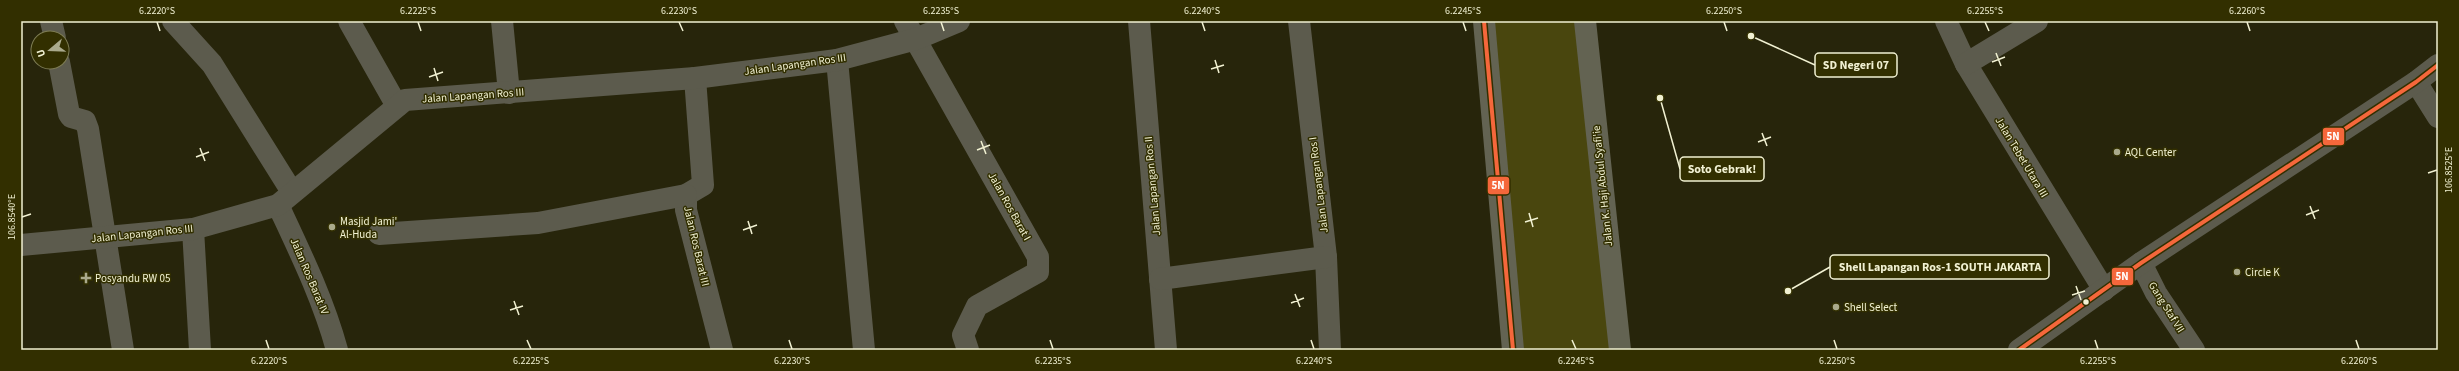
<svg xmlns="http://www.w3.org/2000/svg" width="2459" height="371" font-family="'Source Sans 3',sans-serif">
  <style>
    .green { fill: #49460e }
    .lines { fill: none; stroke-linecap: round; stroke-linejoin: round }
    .minor { stroke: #5c5b4d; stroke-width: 22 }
    .major { stroke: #636352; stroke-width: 22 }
    .bus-1-casing { stroke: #322f00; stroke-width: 7 }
    .bus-1 { stroke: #f5673b; stroke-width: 4 }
    .ticks { fill: none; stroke: #f1f1d2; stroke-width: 1.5 }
    .poi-dot { fill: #aaaa8c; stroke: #322f00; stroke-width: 1.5 }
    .bus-dot { fill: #f1f1d2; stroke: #322f00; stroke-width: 1.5 }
    .labels { text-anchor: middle; stroke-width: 3; stroke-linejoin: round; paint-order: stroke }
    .street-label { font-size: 11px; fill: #f1f1d2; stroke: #322f00 }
    .poi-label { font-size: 11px; fill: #f1f1d2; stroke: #322f00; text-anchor: start }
    .leader { fill: none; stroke: #f1f1d2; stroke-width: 1.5 }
    .callout-dot { fill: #f1f1d2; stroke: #322f00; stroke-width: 1.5 }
    .callout { fill: #322f00; stroke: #f1f1d2; stroke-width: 1.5 }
    .callout-label { font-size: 12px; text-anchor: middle; font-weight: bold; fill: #f1f1d2 }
    .line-badge { stroke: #322f00; stroke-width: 1.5 }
    .badge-label { font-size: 11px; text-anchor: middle; font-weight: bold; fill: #fff }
    .neatline { fill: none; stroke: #f1f1d2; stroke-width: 1.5 }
    .ticks-label { font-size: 10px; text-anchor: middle; fill: #f1f1d2 }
  </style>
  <rect width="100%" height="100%" fill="#27250b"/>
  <polygon class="green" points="1483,21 1585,21 1620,350 1513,350"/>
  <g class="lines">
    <g class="minor">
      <polyline points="51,21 55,38"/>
      <polyline points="173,21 212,64 292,192"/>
      <polyline points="349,21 397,106"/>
      <polyline points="502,21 509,93"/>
      <polyline points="905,21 1038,257 1038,272 977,306 963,335 968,350"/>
      <polyline points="1139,21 1166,350"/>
      <polyline points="1299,21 1326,257 1330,350"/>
      <polyline points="1946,21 1966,64 2104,290"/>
      <polyline points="837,60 864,350"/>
      <polyline points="59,62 69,114 71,117 85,121 88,129 123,350"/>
      <polyline points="1966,64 2037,21"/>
      <polyline points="695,78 703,185 686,195 686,210 722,350"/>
      <polyline points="2416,82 2438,117"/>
      <path d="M278,205C300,252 323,299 337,350"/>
      <polyline points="193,229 200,350"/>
      <polyline points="379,234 538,223 686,195"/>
      <polyline points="21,245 193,229 278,205 405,100 695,78 837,60 916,39 959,21"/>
      <polyline points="2141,263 2156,293 2194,350"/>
      <polyline points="1160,279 1326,257"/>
      <polyline points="2019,350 2141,263 2416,82 2438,65"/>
    </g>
    <g class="major">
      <polyline points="1484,21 1513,350"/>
      <polyline points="1585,21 1620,350"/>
    </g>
    <defs>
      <g id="bus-1">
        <polyline points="1484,21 1513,350"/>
        <polyline points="2019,350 2141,263 2416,82 2438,65"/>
      </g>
    </defs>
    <use href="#bus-1" class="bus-1-casing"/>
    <use href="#bus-1" class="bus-1"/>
  </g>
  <path class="ticks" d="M157,22L160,31M418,22L421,31M679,22L683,31M941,22L944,31M1202,22L1205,31M1463,22L1466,31M1724,22L1727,31M1985,22L1989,31M2247,22L2250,31M1996,53L2001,66M1215,60L1219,73M1992,62L2005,57M434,68L438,81M1211,69L1224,65M429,77L443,72M1762,133L1767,146M981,141L986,154M1758,142L1771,137M200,148L205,161M977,150L990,145M196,157L209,152M2428,173L2437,170M2310,206L2315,219M1529,213L1533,227M2306,215L2319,210M22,217L31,214M748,221L752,234M1525,222L1538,218M743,230L757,225M2076,286L2081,300M1295,294L1300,307M2072,295L2085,291M514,301L519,315M1291,303L1304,298M510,310L523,306M266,340L269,349M527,340L531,349M789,340L792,349M1050,340L1053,349M1311,340L1314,349M1572,340L1576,349M1834,340L1837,349M2095,340L2098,349M2356,340L2359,349"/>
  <g class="poi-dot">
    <circle cx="2117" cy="152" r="4"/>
    <circle cx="332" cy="227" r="4"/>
    <circle cx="2237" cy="272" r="4"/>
    <path d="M84 272h4v4h4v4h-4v4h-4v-4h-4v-4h4z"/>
    <circle cx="1836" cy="307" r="4"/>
  </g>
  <circle class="bus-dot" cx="2086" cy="302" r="3.5"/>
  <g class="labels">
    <g class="street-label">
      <text transform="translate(795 64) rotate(-8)" y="4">Jalan Lapangan Ros III</text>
      <text transform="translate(473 95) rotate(-4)" y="4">Jalan Lapangan Ros III</text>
      <text transform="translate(2022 157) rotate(59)" y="4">Jalan Tebet Utara III</text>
      <text transform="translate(1318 185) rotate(-97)" y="4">Jalan Lapangan Ros I</text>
      <text transform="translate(1152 186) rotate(-95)" y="4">Jalan Lapangan Ros II</text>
      <text transform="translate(1602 186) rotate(-96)" y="4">Jalan K. Haji Abdul Syafi'ie</text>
      <text transform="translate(1010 206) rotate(61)" y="4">Jalan Ros Barat I</text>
      <text transform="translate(142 233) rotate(-6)" y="4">Jalan Lapangan Ros III</text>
      <text transform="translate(697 246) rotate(77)" y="4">Jalan Ros Barat III</text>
      <text transform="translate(310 276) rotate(67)" y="4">Jalan Ros Barat IV</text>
      <text transform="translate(2167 307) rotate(58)" y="4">Gang Staf VII</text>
    </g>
    <g class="poi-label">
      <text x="2125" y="156">AQL Center</text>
      <text x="340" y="225">Masjid Jami'<tspan x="340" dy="13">Al-Huda</tspan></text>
      <text x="2245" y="276">Circle K</text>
      <text x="95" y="282">Posyandu RW 05</text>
      <text x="1844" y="311">Shell Select</text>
    </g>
  </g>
  <path class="leader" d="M1751 36L1815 65M1660 98L1680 169M1788 291L1830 267"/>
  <g class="callout-dot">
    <circle cx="1751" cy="36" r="4"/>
    <circle cx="1660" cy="98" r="4"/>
    <circle cx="1788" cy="291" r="4"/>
  </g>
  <g class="callout">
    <rect x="1815" y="53" width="82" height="24" rx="4"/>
    <rect x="1680" y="157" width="84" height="24" rx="4"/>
    <rect x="1830" y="255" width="219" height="24" rx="4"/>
  </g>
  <g class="callout-label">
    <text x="1856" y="69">SD Negeri 07</text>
    <text x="1722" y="173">Soto Gebrak!</text>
    <text x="1940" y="271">Shell Lapangan Ros-1 SOUTH JAKARTA</text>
  </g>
  <g class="line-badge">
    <rect x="2322" y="127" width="23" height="19" rx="4" fill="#f5673b"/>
    <rect x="1487" y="176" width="23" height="19" rx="4" fill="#f5673b"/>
    <rect x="2111" y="267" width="23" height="19" rx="4" fill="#f5673b"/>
  </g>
  <g class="badge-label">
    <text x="2333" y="140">5N</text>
    <text x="1498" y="189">5N</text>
    <text x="2122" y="280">5N</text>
  </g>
  <rect width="2459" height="371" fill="none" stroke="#322f00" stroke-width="44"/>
  <g transform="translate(50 50) rotate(251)"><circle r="19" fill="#322f00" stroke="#7e7d54"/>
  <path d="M0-3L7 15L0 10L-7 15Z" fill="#aaaa8c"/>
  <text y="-6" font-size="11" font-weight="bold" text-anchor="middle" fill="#f1f1d2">U</text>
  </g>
  <rect x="22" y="22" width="2415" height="327" class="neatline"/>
  <g class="ticks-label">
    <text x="157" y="14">6.2220°S</text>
    <text x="418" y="14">6.2225°S</text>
    <text x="679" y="14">6.2230°S</text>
    <text x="941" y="14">6.2235°S</text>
    <text x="1202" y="14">6.2240°S</text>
    <text x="1463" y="14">6.2245°S</text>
    <text x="1724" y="14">6.2250°S</text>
    <text x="1985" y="14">6.2255°S</text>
    <text x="2247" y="14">6.2260°S</text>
    <text transform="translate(2448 170) rotate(-90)" y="4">106.8525°E</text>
    <text transform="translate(11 217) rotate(-90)" y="4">106.8540°E</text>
    <text x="269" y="364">6.2220°S</text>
    <text x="531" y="364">6.2225°S</text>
    <text x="792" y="364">6.2230°S</text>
    <text x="1053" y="364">6.2235°S</text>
    <text x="1314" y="364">6.2240°S</text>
    <text x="1576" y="364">6.2245°S</text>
    <text x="1837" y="364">6.2250°S</text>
    <text x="2098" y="364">6.2255°S</text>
    <text x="2359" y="364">6.2260°S</text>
  </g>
</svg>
